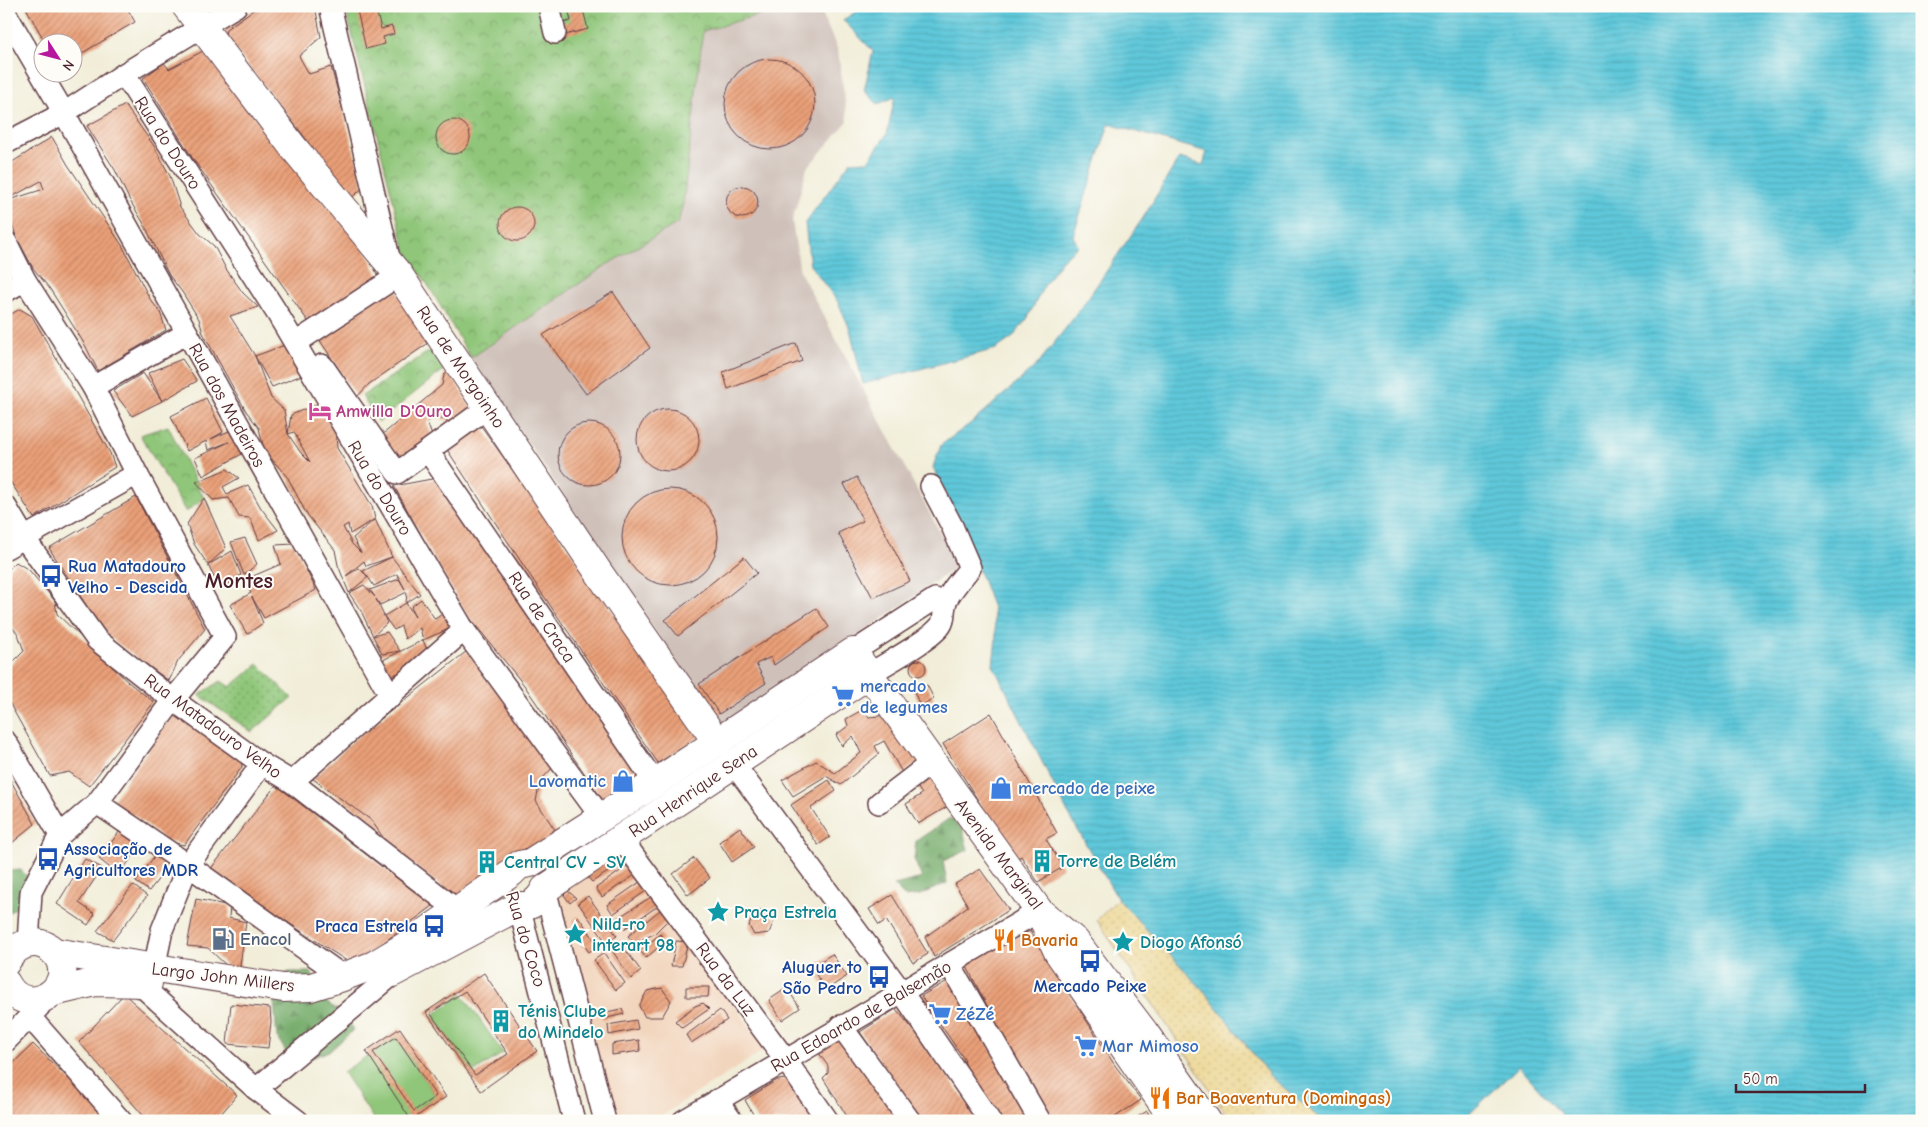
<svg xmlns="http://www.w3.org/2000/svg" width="1928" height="1127" font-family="'Comic Neue',sans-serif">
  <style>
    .built { fill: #f2d5bd }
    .industrial { fill: #cfc1ba }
    .grass { fill: url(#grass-dots); stroke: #6c7252 }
    .forest { fill: url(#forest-firs); stroke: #5e654a }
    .sand { fill: url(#sand-dots); stroke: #9c7c64 }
    .park { fill: url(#park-crowns); stroke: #6c7252 }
    .garden { fill: #8fc679; stroke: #6c7252 }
    .water { fill: url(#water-rules); stroke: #547482 }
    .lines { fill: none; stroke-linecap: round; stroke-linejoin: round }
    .ferry { stroke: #515a68; stroke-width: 1; stroke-dasharray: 6 5; stroke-linecap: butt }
    .building { fill: url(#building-hatch); fill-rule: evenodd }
    .minor-casing { stroke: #633e45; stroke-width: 24 }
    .major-casing { stroke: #633e45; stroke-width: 30 }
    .minor { stroke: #fff; stroke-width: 21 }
    .major { stroke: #fff; stroke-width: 28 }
    .labels { text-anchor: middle; stroke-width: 4; stroke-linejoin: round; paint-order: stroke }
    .street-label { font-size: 18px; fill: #4a1f2b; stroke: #fdfcf7 }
    .hotel-label { font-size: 18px; font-weight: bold; fill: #b23c85; stroke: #fdfcf7; text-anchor: start }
    .transit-label { font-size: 18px; font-weight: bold; fill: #164399; stroke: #fdfcf7; text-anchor: start }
    .shop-label { font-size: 18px; font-weight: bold; fill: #366cbe; stroke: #fdfcf7; text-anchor: start }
    .culture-label { font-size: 18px; font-weight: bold; fill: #0d838f; stroke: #fdfcf7; text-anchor: start }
    .service-label { font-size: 18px; font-weight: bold; fill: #4e5e75; stroke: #fdfcf7; text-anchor: start }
    .food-label { font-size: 18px; font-weight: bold; fill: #c56008; stroke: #fdfcf7; text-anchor: start }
    .district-label { font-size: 22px; font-weight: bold; fill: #4a1f2b; stroke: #fdfcf7 }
  </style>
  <defs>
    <pattern id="grass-dots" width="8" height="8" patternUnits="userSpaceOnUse" patternTransform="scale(1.25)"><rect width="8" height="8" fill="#8fc679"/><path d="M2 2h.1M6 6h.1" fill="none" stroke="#77a063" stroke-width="1.8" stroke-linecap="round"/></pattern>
    <pattern id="forest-firs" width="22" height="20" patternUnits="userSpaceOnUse" patternTransform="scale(1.25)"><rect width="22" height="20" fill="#73ab69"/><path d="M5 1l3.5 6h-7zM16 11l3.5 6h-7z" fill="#608b57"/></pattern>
    <pattern id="sand-dots" width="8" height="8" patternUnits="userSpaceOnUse" patternTransform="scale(1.25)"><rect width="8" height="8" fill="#eeda9e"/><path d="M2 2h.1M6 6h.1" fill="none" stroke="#cebb88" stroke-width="1.8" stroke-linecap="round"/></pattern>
    <pattern id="park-crowns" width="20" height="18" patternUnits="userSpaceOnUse" patternTransform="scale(1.25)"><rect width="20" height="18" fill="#8fc679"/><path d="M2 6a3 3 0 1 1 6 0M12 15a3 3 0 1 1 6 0" fill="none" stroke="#77a063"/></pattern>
    <pattern id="water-rules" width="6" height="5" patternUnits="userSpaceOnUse" patternTransform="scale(1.25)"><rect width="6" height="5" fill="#5ec8da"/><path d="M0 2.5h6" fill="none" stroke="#53abbb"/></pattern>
    <pattern id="building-hatch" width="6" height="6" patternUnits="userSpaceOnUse" patternTransform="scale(1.25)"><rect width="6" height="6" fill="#eaa078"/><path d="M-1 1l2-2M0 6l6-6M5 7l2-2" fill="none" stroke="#c08263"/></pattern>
  </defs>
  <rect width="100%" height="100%" fill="#fdfcf7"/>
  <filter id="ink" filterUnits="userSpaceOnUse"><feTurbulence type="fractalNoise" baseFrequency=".02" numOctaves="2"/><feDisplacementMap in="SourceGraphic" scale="10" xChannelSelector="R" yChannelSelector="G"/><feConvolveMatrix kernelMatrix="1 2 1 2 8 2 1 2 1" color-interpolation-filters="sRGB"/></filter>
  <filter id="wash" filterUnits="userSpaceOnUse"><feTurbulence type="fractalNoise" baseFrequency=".0096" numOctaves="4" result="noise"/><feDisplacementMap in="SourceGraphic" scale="20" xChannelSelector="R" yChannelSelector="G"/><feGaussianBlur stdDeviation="1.12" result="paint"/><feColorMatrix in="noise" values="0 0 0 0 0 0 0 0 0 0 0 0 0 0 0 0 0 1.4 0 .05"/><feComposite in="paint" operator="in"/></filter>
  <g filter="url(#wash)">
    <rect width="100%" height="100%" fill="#f1edd8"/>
    <polygon class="built" points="622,851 766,1049 653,1121 616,1121 555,893"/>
    <polygon class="industrial" points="789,6 819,6 838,51 848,121 807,168 792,221 800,272 958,566 722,730 471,358 608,264 678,223 683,204 703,31"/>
    <polygon class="grass" points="258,664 292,698 252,732 199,695 221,681 230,687"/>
    <g class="forest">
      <polygon points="950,818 963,830 968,850 943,861 947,883 920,895 905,897 894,885 922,878 914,859 916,841"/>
      <path d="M21,870L31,880C26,897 22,906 6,914V871Z"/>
      <polygon points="289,972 311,972 324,1001 347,1016 353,1030 331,1050 312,1058 288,1055 277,1037 274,1002 279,977"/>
    </g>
    <polygon class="sand" points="1118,899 1204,991 1270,1076 1323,1121 1231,1121 1097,920"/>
    <g class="park">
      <polygon points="345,6 789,6 703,31 683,204 678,223 608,264 471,358 428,285 406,253"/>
      <polygon points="434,348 446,368 378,422 362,396"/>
      <polygon points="168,426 204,498 186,512 140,435"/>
    </g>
    <g class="garden">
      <polygon points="462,994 503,1053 473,1073 433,1015"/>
      <polygon points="396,1037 436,1096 399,1121 375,1121 343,1072"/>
    </g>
    <polygon class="water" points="865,6 1922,6 1922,1121 1567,1121 1519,1066 1462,1121 1446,1121 1444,1119 1442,1121 1323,1121 1270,1076 1204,991 1118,899 1068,813 993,665 996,638 993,608 964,531 933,467 941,445 975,420 1037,365 1079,311 1143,218 1179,158 1203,165 1207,152 1109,124 1073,236 1078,246 1062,260 1045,284 1027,319 1012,338 996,349 863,384 850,329 838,302 810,265 805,223 850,162 868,161 887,134 895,97 878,104 864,91 873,51 843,20"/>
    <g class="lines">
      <polyline class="ferry" points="1922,192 1912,314 1922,322"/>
    </g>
    <g id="blocks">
      <g class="building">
        <polygon points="25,6 126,6 135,22 72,59 72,42 45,42"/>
        <polygon points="259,6 315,6 321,37 299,56 309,74 331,67 364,187 348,201 303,135 225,36 226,29"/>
        <polygon points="356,6 375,6 381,29 392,26 394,34 383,37 385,44 366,49"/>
        <polygon points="582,6 588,29 565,35 562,23 571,21 568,9"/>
        <polygon points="203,51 306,181 367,253 379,278 310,324 193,159 143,78 164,63 169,69"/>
        <circle cx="770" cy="104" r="45"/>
        <path d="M125,105L154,146L170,176L180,207L200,234L214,246L226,269L243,293L258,307L230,316L255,356L285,345L302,375L272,387L255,356L271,398L284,410L288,434L301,453L310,462L294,432L288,434L291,415L319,403L336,435L337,448L372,506L375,519L350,534L348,524L343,527L352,544L361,553L353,538L375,519L392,557L366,566L364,561L346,576L359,568L368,577L363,571L392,557L420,594L406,603L407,592L380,605L376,599L384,616L406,603L415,617L411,607L421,599L435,619L451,608V628L423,640L420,628L405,639L401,626L394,630L384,616L387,623L373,636L361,611L349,593L338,565L335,550L306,513L288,478L264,450L259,428L246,411L203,333L199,319L182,292L169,275L144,224L129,199L115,170L87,126ZM397,574L405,589L399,579L370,590L375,597L364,585L349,593L368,577L374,586Z"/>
        <circle cx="453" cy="137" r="17"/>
        <polygon points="52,137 68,165 122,245 150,299 160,312 166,330 98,371 85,345 67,316 50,289 33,268 17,238 6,209 6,201 44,189 41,181 6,200 6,166"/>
        <circle cx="742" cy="202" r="16"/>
        <circle cx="517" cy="224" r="17"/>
        <polygon points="394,285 427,344 369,384 357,397 319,339"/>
        <polygon points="613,292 650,348 586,394 543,335"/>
        <polygon points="20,309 32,316 110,453 115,467 34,518 6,475 6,317"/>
        <polygon points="796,343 802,361 728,389 723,372"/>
        <polygon points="182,359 197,381 162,401 148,373"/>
        <polygon points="449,371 472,410 452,423 435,416 427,422 434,441 401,464 382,435 442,385 444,375"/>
        <polygon points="143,373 162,401 132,416 113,391"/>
        <polygon points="206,398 223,432 211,439 229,431 235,440 247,451 203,476 195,458 229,442 208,450 206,441 187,451 171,416"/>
        <circle cx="668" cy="440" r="31"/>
        <circle cx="589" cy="454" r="31"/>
        <polygon points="479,423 701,736 658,763 541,592 444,445"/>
        <polygon points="227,469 239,478 223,487 227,494 248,485 261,508 278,530 259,540 250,518 239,517 229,498 213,500 196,482"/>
        <polygon points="857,477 910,581 873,598 838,533 863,521 844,484"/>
        <polygon points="437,478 641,777 604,802 524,685 469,617 440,569 394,486"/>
        <circle cx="670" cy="537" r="48"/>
        <polygon points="136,497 205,629 178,661 169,681 104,633 49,548"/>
        <polygon points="204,498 226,548 208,565 232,551 241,575 220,590 208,565 194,544 187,524"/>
        <polygon points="245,538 257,564 244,575 231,542"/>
        <polygon points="294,544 316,590 264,618 252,597 263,623 247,634 230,605 251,593 244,580 281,564 275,545"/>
        <polygon points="744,557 757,573 678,636 665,620"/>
        <polygon points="16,562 29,570 55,601 57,614 128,682 154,702 89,786 69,772 50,776 6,697 6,669 24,651 18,634 6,620 6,572"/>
        <polygon points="816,608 829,627 774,665 771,657 756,664 766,683 719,714 699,684"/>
        <polygon points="387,632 400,651 382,654 373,636"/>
        <polygon points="423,640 431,660 391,676 383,660"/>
        <polygon points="467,651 554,766 540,781 536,801 557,833 458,899 389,846 371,820 313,779 353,741"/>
        <circle cx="918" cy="668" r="8"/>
        <polygon points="927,685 934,699 920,706 913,689"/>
        <polygon points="176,710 241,759 242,767 184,845 166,841 133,814 129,817 111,803"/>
        <polygon points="862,710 869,717 889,715 920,760 903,774 884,741 875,746 879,754 841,785 826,776 793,796 782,780 816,761 835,773 861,753 853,736 842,746 836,735 848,726 846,719"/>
        <polygon points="991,713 1057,833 1046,839 1063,867 1038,882 1021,856 1015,860 943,744"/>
        <polygon points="6,772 35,824 6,848"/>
        <polygon points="930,772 950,805 918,824 906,804 922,794 914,782"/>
        <polygon points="829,780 836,791 811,808 830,837 818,845 791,805"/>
        <polygon points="276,785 433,906 353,965 209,871"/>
        <polygon points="740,827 754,847 732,862 719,842"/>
        <polygon points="122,828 143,842 119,875 99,859"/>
        <polygon points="158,851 172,862 149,891 136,882"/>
        <polygon points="619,853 625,861 592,882 585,874"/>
        <polygon points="694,858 710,878 688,895 673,874"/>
        <polygon points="85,859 102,868 79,903 95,914 88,925 57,904"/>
        <polygon points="629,865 635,875 602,897 596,888"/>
        <polygon points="980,869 1009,910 934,957 925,937 968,906 955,884"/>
        <polygon points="640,882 646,891 613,914 607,905"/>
        <polygon points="133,885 147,896 113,940 97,931"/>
        <polygon points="568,891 576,898 570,903 564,895"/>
        <polygon points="892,895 928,954 913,963 886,920 879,925 869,909"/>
        <polygon points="588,896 617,936 606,942 578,903"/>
        <polygon points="651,897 658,906 624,929 616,919"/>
        <polygon points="196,899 230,906 229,918 246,922 239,973 229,968 208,948 187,946"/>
        <polygon points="765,909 775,919 769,933 754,935 749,926 753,914"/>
        <polygon points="660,910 668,920 654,934 634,943 628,936"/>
        <polygon points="578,916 598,945 589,952 579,938 573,921"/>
        <polygon points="1030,931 1114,1064 1141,1100 1109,1121 1051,1121 1013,1056 965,963"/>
        <polygon points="660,934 664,939 658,944 660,946 646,958 640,951"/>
        <polygon points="619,941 641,971 631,979 610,947"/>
        <polygon points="676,941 688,942 682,966 671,966"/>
        <polygon points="604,953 625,983 616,990 594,960"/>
        <polygon points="832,954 847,976 826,990 811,967"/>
        <path d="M484,973L537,1051L481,1091L426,1012ZM465,991L508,1054L475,1075L430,1013Z"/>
        <polygon points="951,979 1032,1121 1002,1121 981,1088 975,1085 966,1068 964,1059 921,996"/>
        <polygon points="686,987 709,987 708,997 686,997"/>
        <polygon points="662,988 671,1001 662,1017 645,1017 639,1006 647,991"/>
        <polygon points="787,988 800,1008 782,1020 769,1000"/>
        <polygon points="124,994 237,1095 215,1121 148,1121 79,1042"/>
        <polygon points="703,1003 709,1009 682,1028 675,1021 695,1006"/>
        <polygon points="231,1004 270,1008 271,1022 268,1048 227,1044"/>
        <polygon points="622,1009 624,1014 603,1019 601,1013"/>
        <polygon points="896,1009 916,1033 980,1121 922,1121 860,1032"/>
        <polygon points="720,1010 727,1020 691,1043 686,1035"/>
        <polygon points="636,1020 638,1029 609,1035 608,1025"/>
        <path d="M400,1028L446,1097L411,1120L366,1051ZM396,1037L436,1096L414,1111L373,1052Z"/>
        <polygon points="839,1038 900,1121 850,1121 823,1078 828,1073 828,1066 820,1055 820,1047"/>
        <polygon points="639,1040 640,1051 612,1055 612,1044"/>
        <polygon points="33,1044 74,1084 108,1121 6,1121 6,1070"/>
        <polygon points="787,1079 817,1121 757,1121 745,1100 777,1080"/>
        <polygon points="1147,1111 1153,1121 1131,1121"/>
      </g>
    </g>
  </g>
  <g filter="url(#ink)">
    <use href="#blocks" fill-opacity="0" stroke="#633e45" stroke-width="1"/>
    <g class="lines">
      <defs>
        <g id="minor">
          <polyline points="330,6 390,262"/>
          <polyline points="549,6 555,33"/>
          <polyline points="6,14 64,113 391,697"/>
          <polyline points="124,74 277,313 464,630 601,817"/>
          <polyline points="6,143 64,113 124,74 236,6"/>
          <polyline points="6,242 25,280 93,387 137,474 225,637 173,700 97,803 60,835 31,892 28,944"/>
          <polyline points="6,291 25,280"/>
          <polyline points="300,340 399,275"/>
          <polyline points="322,365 397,473 487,408"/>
          <polyline points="93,387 187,333"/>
          <polyline points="428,451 655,783"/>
          <polyline points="6,507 25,539 97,640 173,700 262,764 292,782 457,910"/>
          <polyline points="6,548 137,474"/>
          <polyline points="853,652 935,599 944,606"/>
          <path d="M868,675C885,664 931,640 941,625C945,619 943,613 945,606C946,595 963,577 970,568L952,526L931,486"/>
          <polyline points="6,742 60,835"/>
          <polyline points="733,763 901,991 990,1121"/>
          <polyline points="292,782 464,630"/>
          <polyline points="97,803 188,865 344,977"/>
          <polyline points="879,803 931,763"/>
          <polyline points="622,839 631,852 785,1059 828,1121"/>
          <polyline points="545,889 605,1121"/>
          <polyline points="519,906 574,1121"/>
          <polyline points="950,965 1040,1121"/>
          <polyline points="154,969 162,930 188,865 262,764"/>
          <polyline points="128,982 144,988 256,1089 298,1121"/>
          <polyline points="30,1017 121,1121"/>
          <polyline points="841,1026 910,1121"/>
          <polyline points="6,1041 39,1007"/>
          <polyline points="256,1089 398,970"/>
          <polyline points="717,1100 732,1121"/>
          <polyline points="683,1121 1039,911"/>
        </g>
        <g id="major">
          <polyline points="186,6 293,147 399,275 599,573 717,742"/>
          <path d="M519,906C532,908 540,899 545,889L868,675"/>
          <polyline points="1043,919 1058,952 1175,1121"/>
          <polyline points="54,952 283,988 311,987 340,978 374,965 409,944 511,873 519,865 530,863 655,783 853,652 1039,911 1075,941 1144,1032 1207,1121"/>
          <path d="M6,962C12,951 21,943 34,943C43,943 51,948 57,955C79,988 26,1022 6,983"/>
          <polyline points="392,973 519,906"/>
          <polyline points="54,992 96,982 148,983"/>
        </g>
      </defs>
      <use href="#minor" class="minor-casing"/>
      <use href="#major" class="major-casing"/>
      <use href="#minor" class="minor"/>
      <use href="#major" class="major"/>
    </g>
  </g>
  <defs>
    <symbol id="hotel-bare" viewBox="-9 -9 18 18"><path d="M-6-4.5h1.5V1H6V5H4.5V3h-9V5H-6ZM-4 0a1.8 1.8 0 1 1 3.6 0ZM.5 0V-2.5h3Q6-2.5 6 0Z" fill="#d1479c" stroke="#fdfcf7" stroke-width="2.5" paint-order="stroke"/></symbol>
    <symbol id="bus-bare" viewBox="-9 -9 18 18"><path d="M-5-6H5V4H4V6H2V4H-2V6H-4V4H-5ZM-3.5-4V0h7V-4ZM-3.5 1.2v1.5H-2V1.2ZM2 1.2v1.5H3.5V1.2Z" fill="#1a4fb4" stroke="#fdfcf7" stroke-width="2.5" paint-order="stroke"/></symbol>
    <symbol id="supermarket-bare" viewBox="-9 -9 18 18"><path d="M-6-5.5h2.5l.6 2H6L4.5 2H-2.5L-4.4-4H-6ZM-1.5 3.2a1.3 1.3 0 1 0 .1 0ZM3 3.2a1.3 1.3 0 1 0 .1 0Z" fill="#3f7fe0" stroke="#fdfcf7" stroke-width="2.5" paint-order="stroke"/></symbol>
    <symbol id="shop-bare" viewBox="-9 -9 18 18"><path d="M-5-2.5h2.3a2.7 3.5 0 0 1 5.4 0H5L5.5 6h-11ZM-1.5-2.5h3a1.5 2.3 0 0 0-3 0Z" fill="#3f7fe0" stroke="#fdfcf7" stroke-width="2.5" paint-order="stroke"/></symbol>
    <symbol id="building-bare" viewBox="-9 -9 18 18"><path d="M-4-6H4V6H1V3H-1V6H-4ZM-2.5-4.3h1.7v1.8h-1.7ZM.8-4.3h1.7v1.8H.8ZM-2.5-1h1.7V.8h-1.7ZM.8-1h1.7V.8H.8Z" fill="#0f9aa8" stroke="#fdfcf7" stroke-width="2.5" paint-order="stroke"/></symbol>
    <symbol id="sight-bare" viewBox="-9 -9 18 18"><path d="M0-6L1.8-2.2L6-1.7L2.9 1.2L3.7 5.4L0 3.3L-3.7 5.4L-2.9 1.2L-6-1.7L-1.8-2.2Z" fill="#0f9aa8" stroke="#fdfcf7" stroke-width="2.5" paint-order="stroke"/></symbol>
    <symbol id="fuel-bare" viewBox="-9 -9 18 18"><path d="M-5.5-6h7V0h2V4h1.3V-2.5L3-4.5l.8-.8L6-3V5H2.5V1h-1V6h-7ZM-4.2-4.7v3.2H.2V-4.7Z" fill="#5c6f8a" stroke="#fdfcf7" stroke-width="2.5" paint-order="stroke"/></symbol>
    <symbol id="restaurant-bare" viewBox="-9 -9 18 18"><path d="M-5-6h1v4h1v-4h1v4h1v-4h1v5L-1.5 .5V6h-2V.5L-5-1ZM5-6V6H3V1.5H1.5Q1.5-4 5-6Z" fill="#e8710a" stroke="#fdfcf7" stroke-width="2.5" paint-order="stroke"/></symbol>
  </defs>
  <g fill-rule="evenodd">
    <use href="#hotel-bare" x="304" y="395" width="32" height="32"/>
    <use href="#bus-bare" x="35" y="560" width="32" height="32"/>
    <use href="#supermarket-bare" x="827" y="680" width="32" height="32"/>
    <use href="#shop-bare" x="607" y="765" width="32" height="32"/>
    <use href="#shop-bare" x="985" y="772" width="32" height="32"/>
    <use href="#bus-bare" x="32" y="843" width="32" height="32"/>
    <use href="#building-bare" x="1026" y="845" width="32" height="32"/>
    <use href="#building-bare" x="471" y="846" width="32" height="32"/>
    <use href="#sight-bare" x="702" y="896" width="32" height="32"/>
    <use href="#bus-bare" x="418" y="910" width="32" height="32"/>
    <use href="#sight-bare" x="559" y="918" width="32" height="32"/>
    <use href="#fuel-bare" x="207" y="923" width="32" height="32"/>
    <use href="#restaurant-bare" x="988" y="924" width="32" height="32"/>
    <use href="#sight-bare" x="1107" y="926" width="32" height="32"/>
    <use href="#bus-bare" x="1074" y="945" width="32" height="32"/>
    <use href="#bus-bare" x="863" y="961" width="32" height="32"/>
    <use href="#supermarket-bare" x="924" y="998" width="32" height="32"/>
    <use href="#building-bare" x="485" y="1005" width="32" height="32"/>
    <use href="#supermarket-bare" x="1070" y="1030" width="32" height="32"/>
    <use href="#restaurant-bare" x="1144" y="1082" width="32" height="32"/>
  </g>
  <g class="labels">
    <g class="street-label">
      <text transform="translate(168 143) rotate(57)" y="6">Rua do Douro</text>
      <text transform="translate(461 367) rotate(56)" y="6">Rua de Morgoinho</text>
      <text transform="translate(227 405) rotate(61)" y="6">Rua dos Madeiros</text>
      <text transform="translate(380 488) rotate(59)" y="6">Rua do Douro</text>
      <text transform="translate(542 617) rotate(56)" y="6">Rua de Craca</text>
      <text transform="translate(213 726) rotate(36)" y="6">Rua Matadouro Velho</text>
      <text transform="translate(693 791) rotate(-34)" y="6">Rua Henrique Sena</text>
      <text transform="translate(999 854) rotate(53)" y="6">Avenida Marginal</text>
      <text transform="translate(526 939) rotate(73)" y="6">Rua do Coco</text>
      <text transform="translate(223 977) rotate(7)" y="6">Largo John Millers</text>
      <text transform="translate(726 979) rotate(53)" y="6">Rua da Luz</text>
      <text transform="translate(861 1016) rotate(-30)" y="6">Rua Edoardo de Balsemão</text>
    </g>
    <g class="hotel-label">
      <text x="336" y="417">Amwilla D'Ouro</text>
    </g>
    <g class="transit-label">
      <text x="68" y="572">Rua Matadouro<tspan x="68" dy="21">Velho - Descida</tspan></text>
      <text x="64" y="855">Associação de<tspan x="64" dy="21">Agricultores MDR</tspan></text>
      <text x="418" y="932" text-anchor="end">Praca Estrela</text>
      <text x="862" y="973" text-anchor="end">Aluguer to<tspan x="862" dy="21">São Pedro</tspan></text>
      <text x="1090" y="992" text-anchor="middle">Mercado Peixe</text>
    </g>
    <g class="shop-label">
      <text x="860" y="692">mercado<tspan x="860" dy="21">de legumes</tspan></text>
      <text x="606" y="787" text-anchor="end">Lavomatic</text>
      <text x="1018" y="794">mercado de peixe</text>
      <text x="956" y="1020">ZéZé</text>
      <text x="1102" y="1052">Mar Mimoso</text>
    </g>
    <g class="culture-label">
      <text x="1058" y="867">Torre de Belém</text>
      <text x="504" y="868">Central CV - SV</text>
      <text x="734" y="918">Praça Estrela</text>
      <text x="592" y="930">Nild-ro<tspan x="592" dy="21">interart 98</tspan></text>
      <text x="1140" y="948">Diogo Afonsó</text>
      <text x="518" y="1017">Ténis Clube<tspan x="518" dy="21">do Mindelo</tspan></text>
    </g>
    <g class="service-label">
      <text x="240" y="945">Enacol</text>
    </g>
    <g class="food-label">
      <text x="1021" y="946">Bavaria</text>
      <text x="1176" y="1104">Bar Boaventura (Domingas)</text>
    </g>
    <g class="district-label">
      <text x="239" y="588">Montes</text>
    </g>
  </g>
  <rect width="1928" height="1127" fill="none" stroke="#fdfcf7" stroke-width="25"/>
  <g transform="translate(58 58) rotate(126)"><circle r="24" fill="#fdfcf7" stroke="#b5a4a5"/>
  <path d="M0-4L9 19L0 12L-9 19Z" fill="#b5179e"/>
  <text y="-8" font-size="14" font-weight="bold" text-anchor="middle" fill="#4a1f2b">N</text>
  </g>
  <path d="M1736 1084v8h129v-8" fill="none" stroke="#4a1f2b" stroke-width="2.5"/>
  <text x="1743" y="1084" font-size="15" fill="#4a1f2b" stroke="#fdfcf7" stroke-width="4" paint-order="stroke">50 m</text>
</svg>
